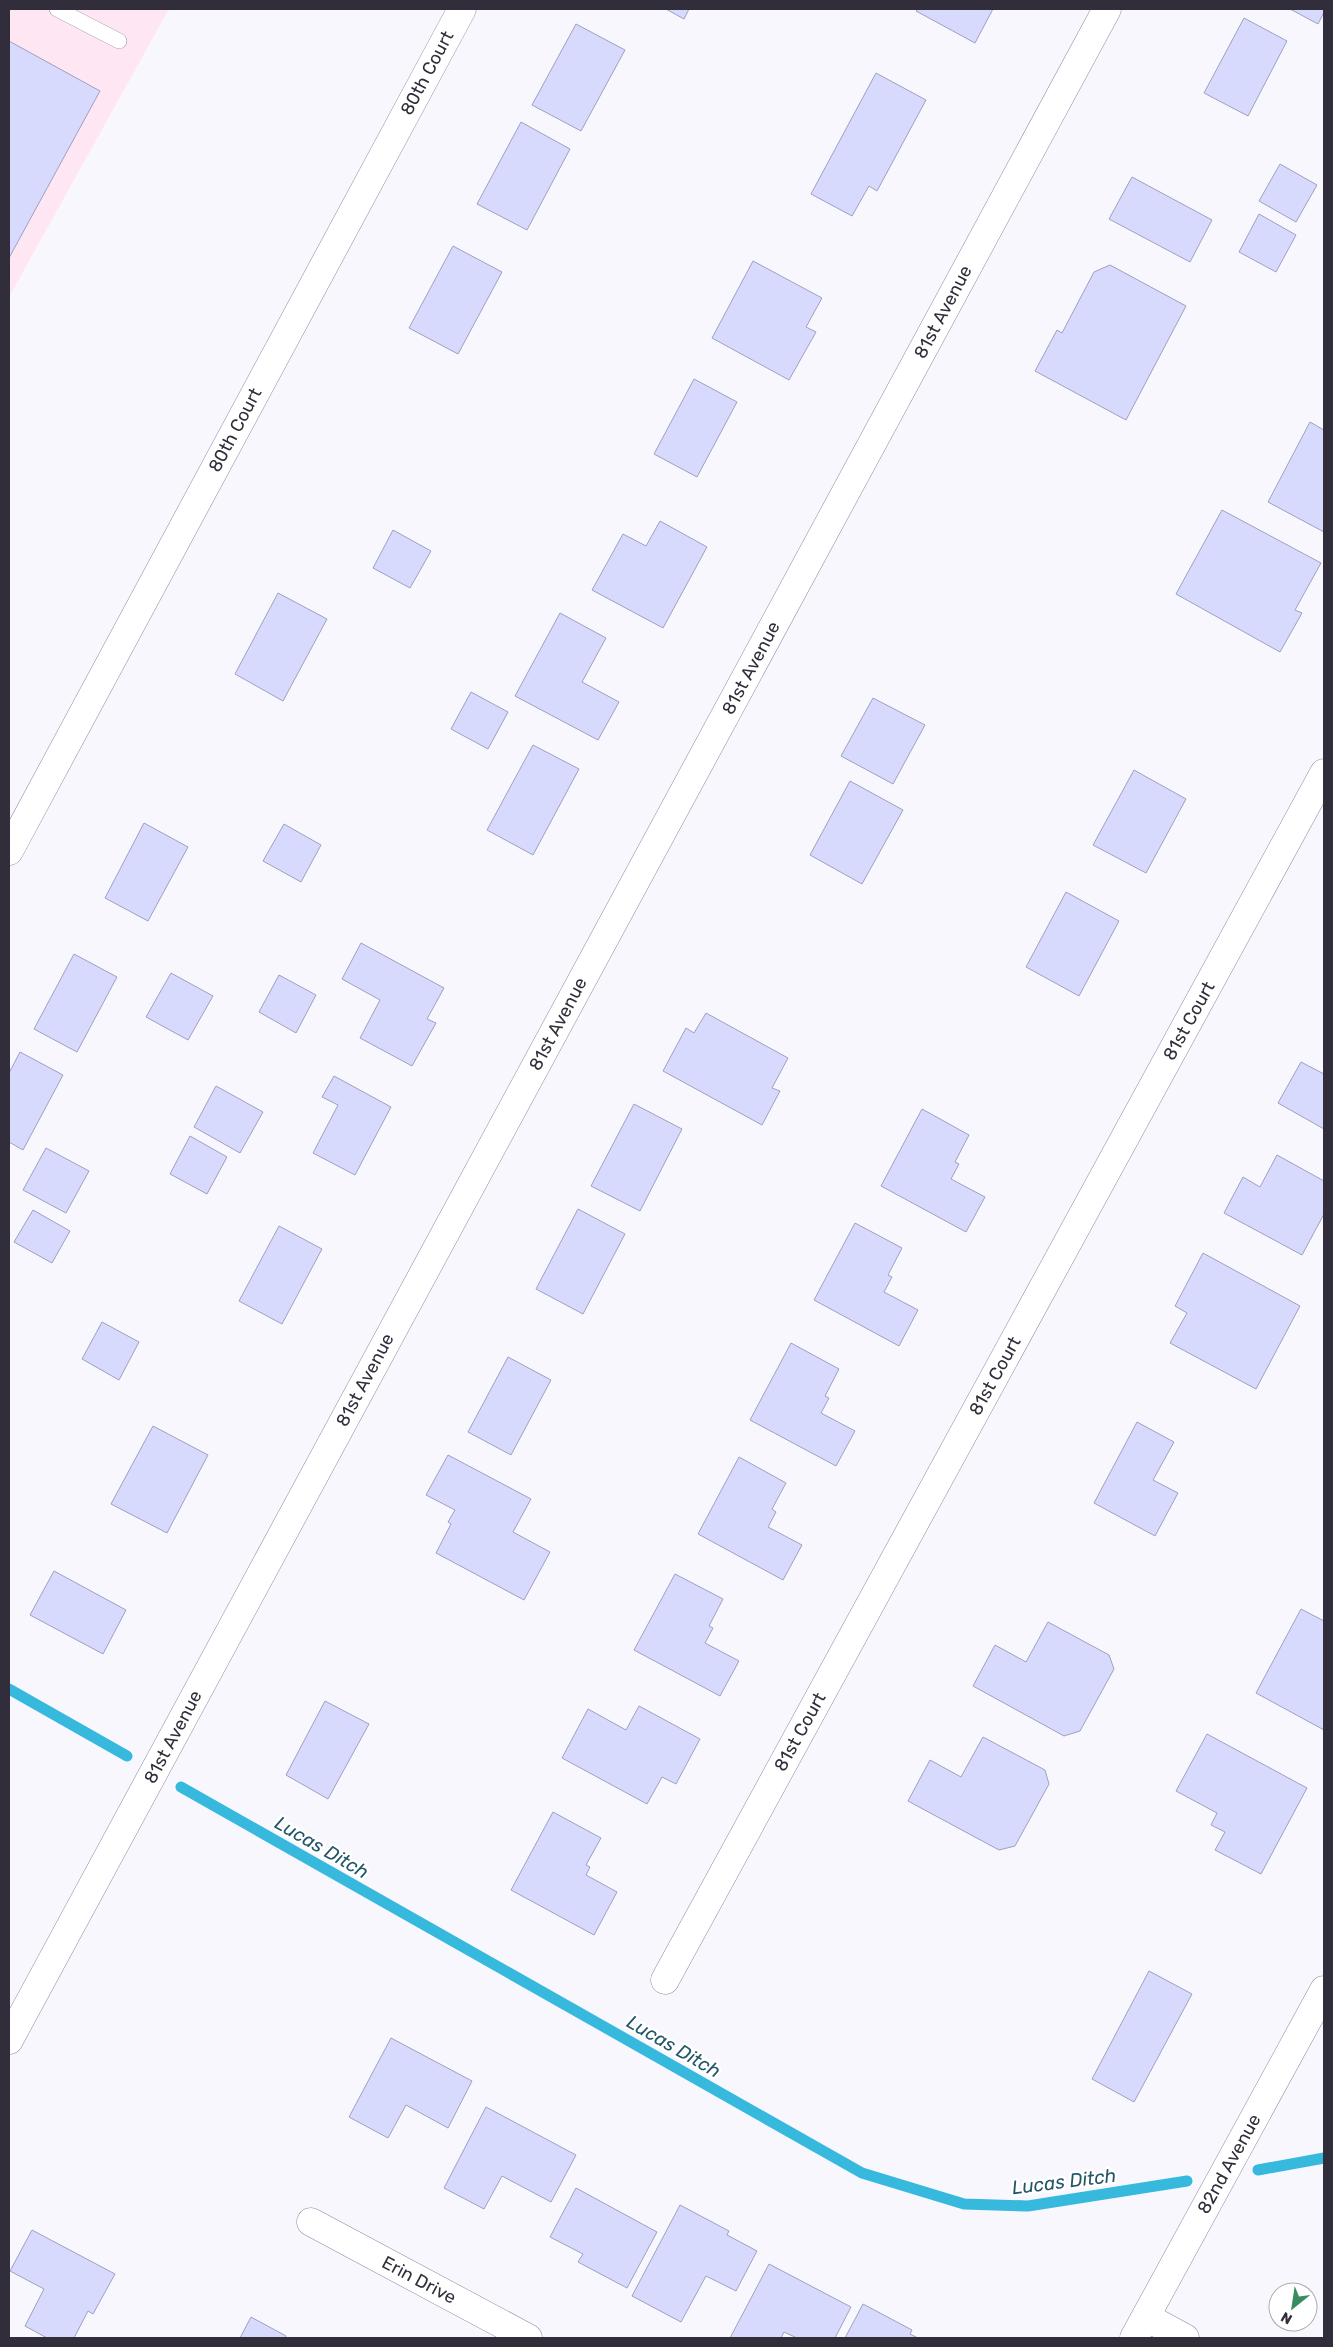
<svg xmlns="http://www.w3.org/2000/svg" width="1333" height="2347" font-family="Rubik,sans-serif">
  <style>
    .commercial { fill: #fee7f3 }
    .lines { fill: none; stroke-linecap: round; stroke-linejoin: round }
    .stream { stroke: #37b9de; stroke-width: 11 }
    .building { fill: #d7dafd; stroke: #9ea0c1 }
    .service-casing { stroke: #9189a8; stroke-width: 16 }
    .minor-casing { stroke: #9189a8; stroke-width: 29 }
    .service { stroke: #fff; stroke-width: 15 }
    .minor { stroke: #fff; stroke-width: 28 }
    .labels { text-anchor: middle; stroke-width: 5; stroke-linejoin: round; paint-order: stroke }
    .street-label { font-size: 18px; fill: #312d3b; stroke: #fff }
    .water-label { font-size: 19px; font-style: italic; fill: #235667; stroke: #fff }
  </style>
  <rect width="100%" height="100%" fill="#f9f7fe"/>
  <polygon class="commercial" points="9,9 169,9 9,297"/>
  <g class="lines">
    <g class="stream">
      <polyline points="9,1689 127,1756"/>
      <polyline points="181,1787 862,2173 964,2204 1028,2206 1187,2181"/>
      <polyline points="1258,2170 1324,2158"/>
    </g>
  </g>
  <g class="building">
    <polygon points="666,9 689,9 684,19"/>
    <polygon points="918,9 993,9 975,43 916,11"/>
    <polygon points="1290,9 1324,9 1324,12 1318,24"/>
    <polygon points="1244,18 1287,41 1248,116 1204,93"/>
    <polygon points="576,24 625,50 581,131 532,105"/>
    <polygon points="9,41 100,91 9,258"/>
    <polygon points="876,73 926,100 877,191 869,186 852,216 811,194"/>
    <polygon points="521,122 570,149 527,230 477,204"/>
    <polygon points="1280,164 1317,185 1296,222 1259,201"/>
    <polygon points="1132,177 1212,220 1190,262 1109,219"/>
    <polygon points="1259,214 1296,235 1276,272 1239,252"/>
    <polygon points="453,246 502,272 458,354 409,328"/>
    <polygon points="753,261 822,298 806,327 816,332 789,380 712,338"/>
    <polygon points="1110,265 1186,306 1126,420 1035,371 1057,330 1062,333 1094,272"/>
    <polygon points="694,379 737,402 697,477 654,454"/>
    <polygon points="1310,422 1324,430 1324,532 1268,502"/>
    <polygon points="1222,510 1321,563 1295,610 1302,613 1280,652 1176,594"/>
    <polygon points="660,521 707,547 663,628 592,590 623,534 646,546"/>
    <polygon points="393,530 431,551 410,588 373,568"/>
    <polygon points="278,593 327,619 283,701 235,674"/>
    <polygon points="560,613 606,638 582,682 619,702 598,740 515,696"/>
    <polygon points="471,692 508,712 488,749 451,729"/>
    <polygon points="873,698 925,725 893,784 841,756"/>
    <polygon points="533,745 579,769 533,855 487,830"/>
    <polygon points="1134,770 1186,799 1146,873 1093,845"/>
    <polygon points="850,781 903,810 862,884 810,855"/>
    <polygon points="144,823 188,847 148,921 105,898"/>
    <polygon points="284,824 321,845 301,882 263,861"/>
    <polygon points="1066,892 1119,921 1079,996 1026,967"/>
    <polygon points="361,943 444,988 427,1019 436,1023 412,1066 360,1038 380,1000 342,979"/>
    <polygon points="74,954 117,977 77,1052 34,1029"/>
    <polygon points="171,973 213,996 188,1040 146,1017"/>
    <polygon points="279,975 316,995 296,1033 259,1012"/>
    <polygon points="706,1013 788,1058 772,1088 780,1091 762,1125 663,1071 686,1028 694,1033"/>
    <polygon points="20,1052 63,1075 23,1150 9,1142 9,1073"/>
    <polygon points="1301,1062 1324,1074 1324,1129 1278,1103"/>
    <polygon points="334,1076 391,1107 355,1175 313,1153 338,1105 322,1097"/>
    <polygon points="216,1086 263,1112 240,1153 194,1127"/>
    <polygon points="634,1104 682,1129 640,1211 591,1186"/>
    <polygon points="922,1109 969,1135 955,1162 959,1164 951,1179 985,1197 966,1232 881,1186"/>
    <polygon points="190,1136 227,1157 207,1194 170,1174"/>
    <polygon points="46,1148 89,1171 66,1213 23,1190"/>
    <polygon points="1277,1155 1324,1181 1324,1214 1302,1255 1224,1213 1243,1177 1260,1187"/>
    <polygon points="578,1209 625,1234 583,1314 536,1289"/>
    <polygon points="33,1210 70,1231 52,1263 14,1242"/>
    <polygon points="855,1223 902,1248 888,1275 892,1277 884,1292 918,1310 899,1346 814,1300"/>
    <polygon points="279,1226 322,1249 282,1324 239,1301"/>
    <polygon points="1203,1253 1300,1306 1256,1389 1170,1343 1187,1313 1175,1306"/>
    <polygon points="102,1322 139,1342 119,1380 82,1359"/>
    <polygon points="791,1343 839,1369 825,1396 829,1398 821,1413 855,1431 836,1466 750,1420"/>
    <polygon points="508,1357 551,1380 511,1455 468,1432"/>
    <polygon points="1137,1422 1174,1442 1153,1480 1178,1493 1155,1536 1094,1503"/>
    <polygon points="153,1426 208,1455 167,1533 111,1504"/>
    <polygon points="448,1455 531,1499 513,1532 550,1552 524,1600 436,1553 451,1524 448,1522 455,1510 426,1495"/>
    <polygon points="739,1457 786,1483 772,1509 776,1512 768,1527 802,1545 783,1580 698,1534"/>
    <polygon points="54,1571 126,1610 103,1654 30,1615"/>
    <polygon points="675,1574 723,1599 709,1626 713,1628 705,1643 739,1661 720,1696 634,1650"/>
    <polygon points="1301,1609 1324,1621 1324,1730 1256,1693"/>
    <polygon points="1048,1622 1109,1655 1114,1669 1080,1731 1064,1736 973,1686 995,1645 1026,1662"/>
    <polygon points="325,1701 369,1724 328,1799 286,1775"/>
    <polygon points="639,1706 700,1739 676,1784 662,1777 647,1804 562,1758 588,1709 626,1730"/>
    <polygon points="1207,1734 1307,1788 1261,1874 1215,1850 1225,1832 1211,1825 1217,1813 1176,1791"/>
    <polygon points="983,1737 1045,1770 1049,1784 1015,1846 999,1850 908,1801 930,1760 961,1777"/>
    <polygon points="553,1812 601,1838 586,1865 590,1867 586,1875 617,1892 594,1935 511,1890"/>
    <polygon points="1149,1971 1192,1994 1134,2102 1092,2079"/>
    <polygon points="391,2038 472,2081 448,2128 406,2105 388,2138 349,2117"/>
    <polygon points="486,2107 576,2155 551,2202 502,2176 484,2209 444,2188"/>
    <polygon points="576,2188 657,2232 627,2288 578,2262 583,2254 550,2237"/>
    <polygon points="680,2205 729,2231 727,2235 757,2251 736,2291 706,2276 681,2322 632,2296"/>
    <polygon points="32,2230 115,2274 93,2314 88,2311 74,2338 47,2338 25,2326 44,2289 10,2271"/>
    <polygon points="769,2264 851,2307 835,2338 797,2338 784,2332 781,2338 730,2338"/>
    <polygon points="863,2304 912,2330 910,2334 918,2338 845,2338"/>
    <polygon points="251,2317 286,2336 285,2338 240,2338"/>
  </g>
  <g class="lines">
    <defs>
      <polyline id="service" points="57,9 119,41"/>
      <g id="minor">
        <polyline points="9,851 462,9"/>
        <polyline points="665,1980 1324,773"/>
        <polyline points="9,2040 1107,9"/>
        <polyline points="311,2222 528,2338"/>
        <polyline points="1146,2317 1185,2338"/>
        <polyline points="1134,2338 1324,1990"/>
      </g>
    </defs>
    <use href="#service" class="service-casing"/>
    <use href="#minor" class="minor-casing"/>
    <use href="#service" class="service"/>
    <use href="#minor" class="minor"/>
  </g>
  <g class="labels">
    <g class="street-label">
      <text transform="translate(427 73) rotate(-62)" y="6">80th Court</text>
      <text transform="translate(943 312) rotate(-62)" y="6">81st Avenue</text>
      <text transform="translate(235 430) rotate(-62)" y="6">80th Court</text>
      <text transform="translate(751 668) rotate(-62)" y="6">81st Avenue</text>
      <text transform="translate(1189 1021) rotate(-61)" y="6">81st Court</text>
      <text transform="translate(558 1024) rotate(-62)" y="6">81st Avenue</text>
      <text transform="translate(995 1376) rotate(-61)" y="6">81st Court</text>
      <text transform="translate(365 1380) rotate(-62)" y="6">81st Avenue</text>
      <text transform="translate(800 1732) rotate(-61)" y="6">81st Court</text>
      <text transform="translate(173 1737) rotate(-62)" y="6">81st Avenue</text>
      <text transform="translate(1229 2164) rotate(-61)" y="6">82nd Avenue</text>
      <text transform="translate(419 2280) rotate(28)" y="6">Erin Drive</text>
    </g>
    <g class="water-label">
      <text transform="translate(322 1847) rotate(30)" y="7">Lucas Ditch</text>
      <text transform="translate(674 2046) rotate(30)" y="7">Lucas Ditch</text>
      <text transform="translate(1064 2181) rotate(-7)" y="7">Lucas Ditch</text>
    </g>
  </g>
  <rect width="1333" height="2347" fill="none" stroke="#312d3b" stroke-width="20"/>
  <g transform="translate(1293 2307) rotate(210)"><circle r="24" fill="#ffffff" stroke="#adabb1"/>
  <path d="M0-4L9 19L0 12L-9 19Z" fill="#388c5f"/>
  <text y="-8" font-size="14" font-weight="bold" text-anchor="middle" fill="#312d3b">N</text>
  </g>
</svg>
